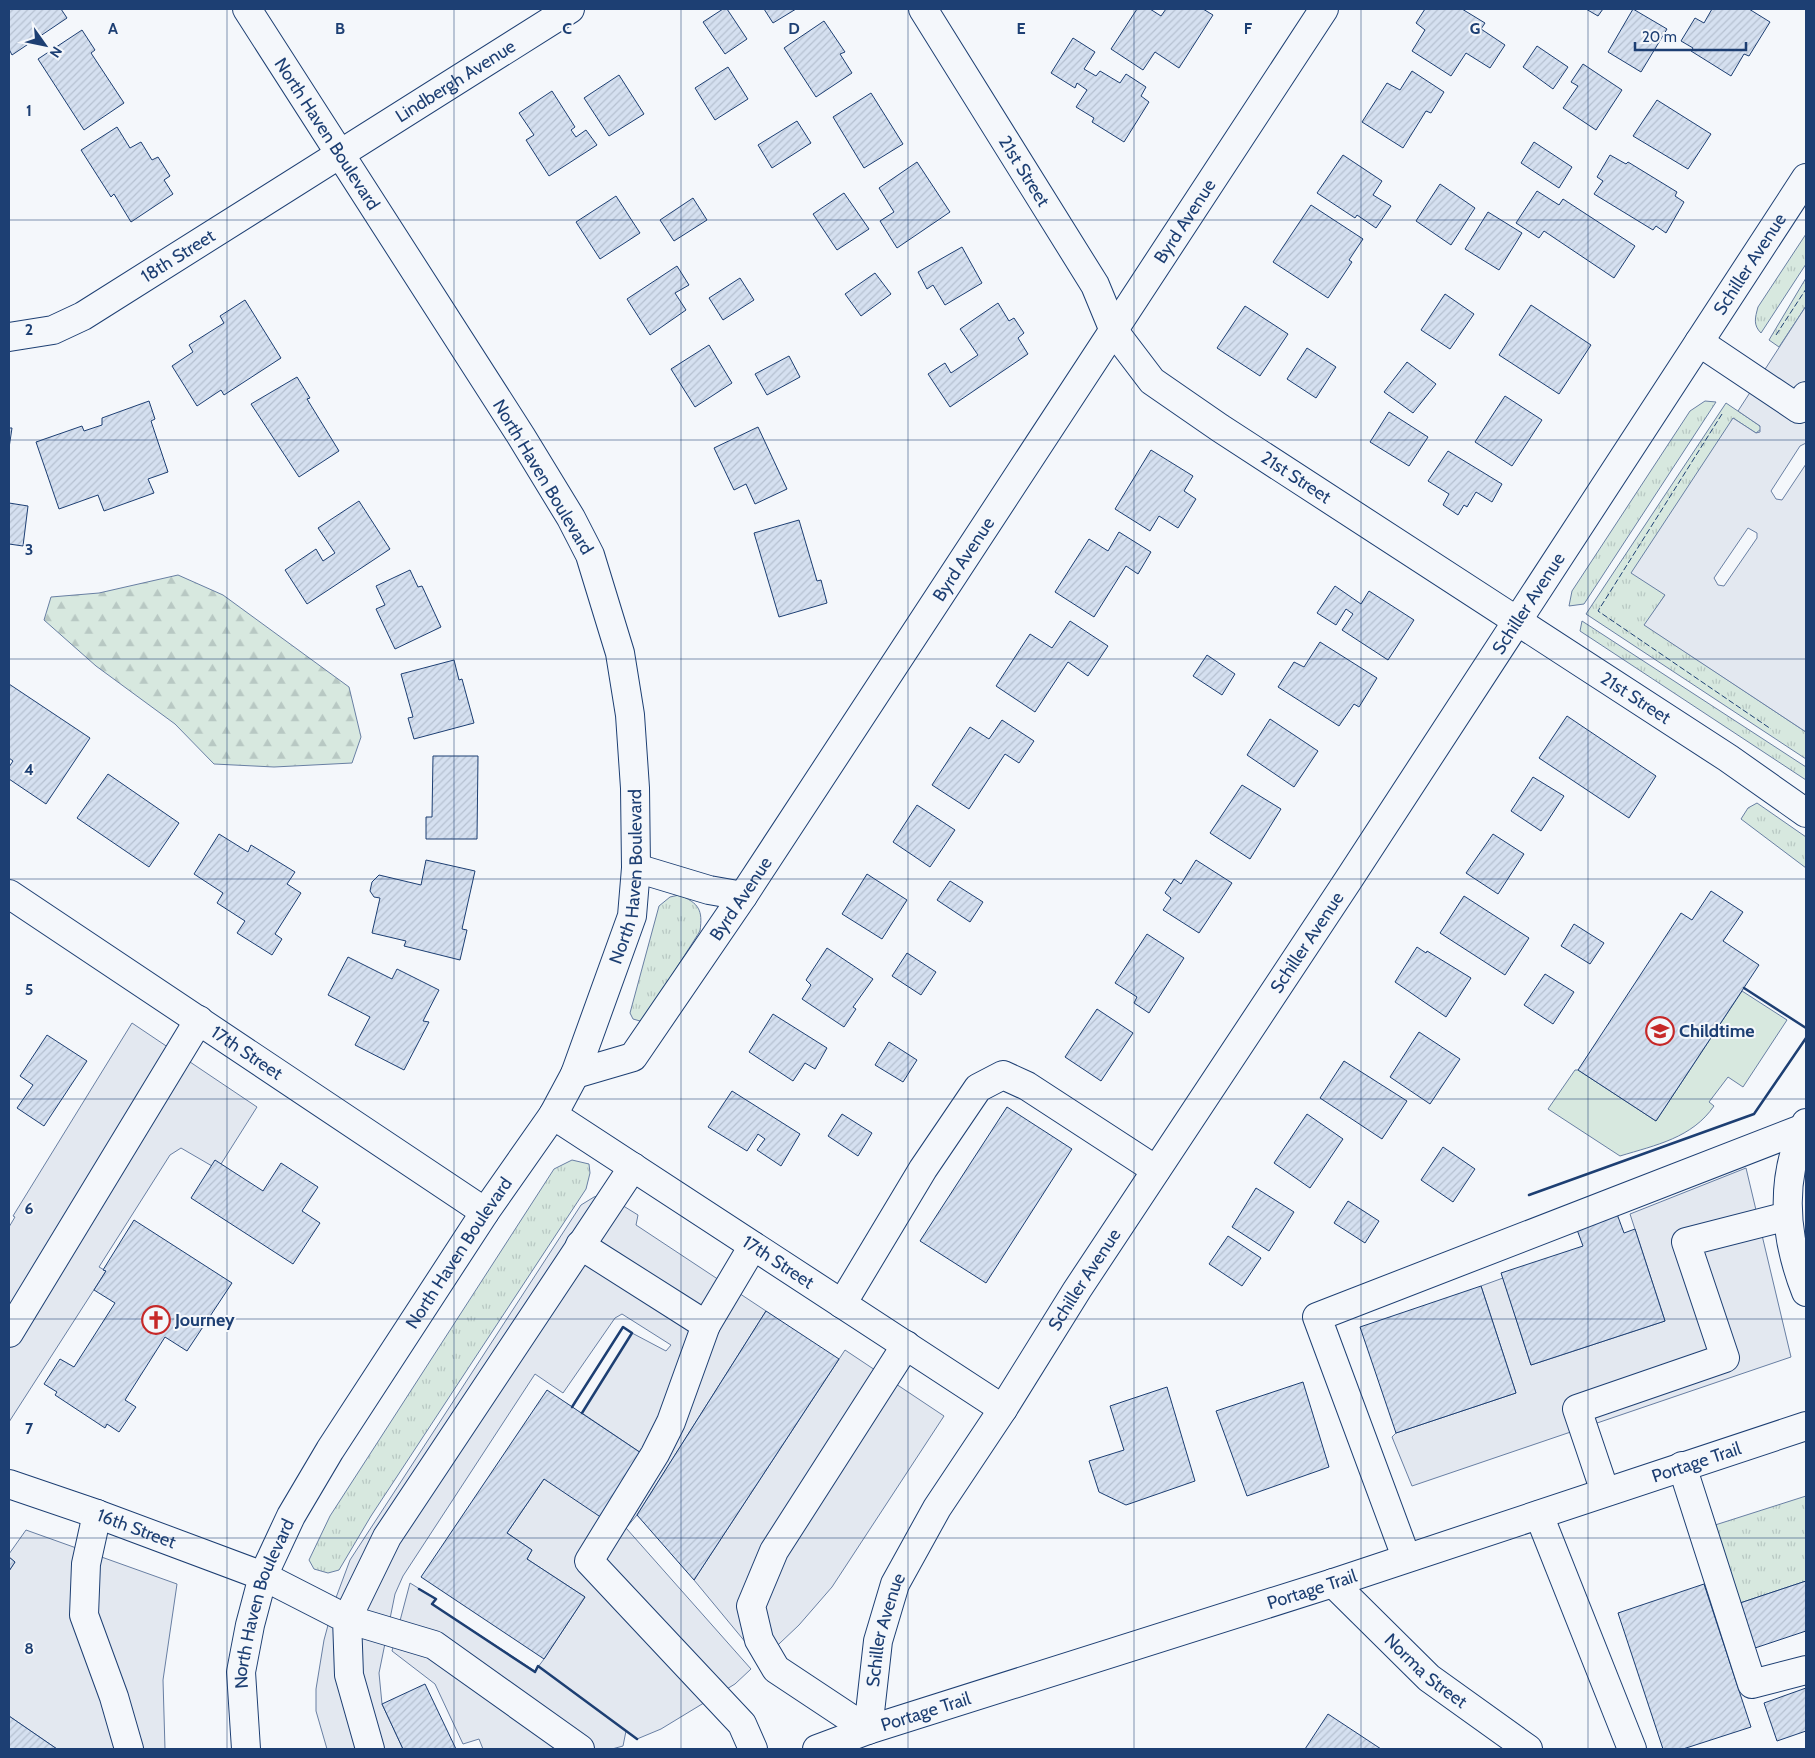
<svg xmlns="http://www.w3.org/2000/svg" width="1815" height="1758" font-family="Cabin,sans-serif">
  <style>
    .grass { fill: url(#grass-tufts); stroke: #687fa3 }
    .forest { fill: url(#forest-firs); stroke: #687fa3 }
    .park { fill: #d7e8df; stroke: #687fa3 }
    .parking { fill: #e3e8f0; stroke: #687fa3; fill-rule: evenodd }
    .building { fill: url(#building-hatch); stroke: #1d3f73 }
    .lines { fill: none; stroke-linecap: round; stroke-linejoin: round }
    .minor-casing { stroke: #1d3f73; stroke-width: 30 }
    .major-casing { stroke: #1d3f73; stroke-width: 30 }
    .minor { stroke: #f4f7fb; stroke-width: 28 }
    .major { stroke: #f4f7fb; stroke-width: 28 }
    .fence { stroke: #1d3f73; stroke-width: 1; stroke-dasharray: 6 2.5; stroke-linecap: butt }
    .wall { stroke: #1d3f73; stroke-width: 2.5 }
    .grid { fill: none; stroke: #1d3f73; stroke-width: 1; stroke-opacity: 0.55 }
    .labels { text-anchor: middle; stroke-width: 4; stroke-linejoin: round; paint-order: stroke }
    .street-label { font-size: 18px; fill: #1d3f73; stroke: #f4f7fb }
    .poi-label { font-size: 18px; font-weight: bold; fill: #1d3f73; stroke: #f4f7fb; text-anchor: start }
    .grid-label { font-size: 16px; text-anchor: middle; font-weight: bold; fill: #1d3f73; stroke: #f4f7fb; stroke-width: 4; stroke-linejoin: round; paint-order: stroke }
  </style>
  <defs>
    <pattern id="grass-tufts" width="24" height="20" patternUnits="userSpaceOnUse" patternTransform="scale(1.25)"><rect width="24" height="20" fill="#d7e8df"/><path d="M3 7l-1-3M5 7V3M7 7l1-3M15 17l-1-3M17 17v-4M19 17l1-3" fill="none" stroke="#b8c8c3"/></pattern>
    <pattern id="forest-firs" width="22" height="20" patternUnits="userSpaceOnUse" patternTransform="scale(1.25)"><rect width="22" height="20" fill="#d7e8df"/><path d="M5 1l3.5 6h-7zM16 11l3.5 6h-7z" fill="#b8c8c3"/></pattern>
    <pattern id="building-hatch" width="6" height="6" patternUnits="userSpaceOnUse" patternTransform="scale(1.25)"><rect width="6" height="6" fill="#d5e0f0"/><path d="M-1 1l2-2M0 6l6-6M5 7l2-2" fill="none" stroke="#b6c1d1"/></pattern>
  </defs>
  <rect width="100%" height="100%" fill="#f4f7fb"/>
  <g class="grass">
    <path d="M1806,234V264L1761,333C1753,325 1755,318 1758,307Z"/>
    <polygon points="1806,278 1806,306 1779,347 1769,340"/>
    <polygon points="1705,401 1716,402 1584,604 1569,606 1572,591 1690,411"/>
    <polygon points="1726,403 1760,426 1761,429 1756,433 1733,418 1665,595 1645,625 1806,732 1806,759 1586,614"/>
    <polygon points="1582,621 1806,767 1806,780 1580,631"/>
    <polygon points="1757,803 1806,837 1806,868 1741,819 1748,808"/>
    <path d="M679,895C699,903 703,910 700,931L646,1016L640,1021L633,1019L630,1013L659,906L670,897Z"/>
    <polygon points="572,1160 589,1164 590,1173 586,1189 371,1516 339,1570 328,1573 314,1569 309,1560 330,1516 554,1169"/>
    <polygon points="1806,1496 1806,1581 1740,1603 1712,1526"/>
  </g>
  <polygon class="forest" points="178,575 223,595 349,687 361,737 352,763 274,767 214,764 175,724 96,666 44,620 51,597 99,593"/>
  <path class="park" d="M1742,991L1787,1020L1743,1087L1728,1077L1709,1102L1714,1106C1692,1138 1656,1145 1620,1156L1548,1109L1575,1070H1578L1656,1121Z"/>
  <g class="parking">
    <path d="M1806,306V443L1800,446L1771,491L1776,499L1782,500L1806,464V732L1644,625L1665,595L1631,573L1733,418L1756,433L1760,432V426L1738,411ZM1748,528L1757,533V538L1724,586L1718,585L1714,578Z"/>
    <polygon points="132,1023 257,1107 221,1164 212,1166 181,1148 170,1155 99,1267 106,1271 9,1422 9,1227 15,1217 13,1216"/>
    <polygon points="1746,1168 1791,1357 1412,1486 1392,1437 1396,1433 1516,1393 1481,1286 1503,1278 1531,1365 1665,1321 1630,1214"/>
    <polygon points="604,1194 638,1215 636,1225 766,1311 637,1515 626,1528 751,1669 735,1684 661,1729 637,1739 626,1731 623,1746 612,1749 483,1749 479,1739 463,1744 435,1684 392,1651 410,1583 436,1599 432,1604 535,1671 544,1659 585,1597 527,1559 532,1550 507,1533 544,1479 644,1455 582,1413 632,1333 666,1351 671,1345 622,1314 615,1318 563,1393 535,1374 403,1576 395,1594 379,1673 382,1704 403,1749 327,1749 316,1711 316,1689 324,1640 334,1603 350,1560 581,1205 594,1197"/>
    <polygon points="845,1350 944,1416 832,1587 799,1625 761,1661 694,1580"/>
    <polygon points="26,1530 177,1584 163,1680 165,1749 57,1749 9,1716 9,1571 15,1562 9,1557 9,1554"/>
  </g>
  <g class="building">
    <polygon points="9,9 61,9 67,18 12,55 9,49"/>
    <polygon points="723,9 727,9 747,39 725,54 703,22"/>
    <polygon points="764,9 796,9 773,23"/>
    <polygon points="1137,9 1150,9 1161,16 1166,9 1203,9 1213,15 1179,68 1155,52 1143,70 1111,49"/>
    <polygon points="1425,9 1462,9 1485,23 1481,29 1505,45 1490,68 1466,53 1451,76 1412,51 1425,30 1416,23"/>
    <polygon points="1586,9 1603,9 1598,16"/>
    <polygon points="1633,9 1667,29 1641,72 1608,52"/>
    <polygon points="1712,9 1749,9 1770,22 1749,56 1744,54 1731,76 1691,51 1693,48 1681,41 1695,18 1704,23"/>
    <polygon points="824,21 845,52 840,54 852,73 816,97 784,48"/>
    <polygon points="82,30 95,50 91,53 124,103 84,130 38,59"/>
    <polygon points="1073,38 1095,52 1084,69 1096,76 1100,71 1120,83 1126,74 1146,87 1141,96 1149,102 1124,142 1092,122 1094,118 1076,107 1087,90 1077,83 1075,88 1051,73"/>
    <polygon points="1537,46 1568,67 1553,89 1523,67"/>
    <polygon points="1583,64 1622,90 1596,130 1563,108 1578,86 1571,82"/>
    <polygon points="728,67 748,99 715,120 695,88"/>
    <polygon points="1412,71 1444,92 1431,113 1426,111 1403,148 1362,122 1387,83 1400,90"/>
    <polygon points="619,75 644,114 609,136 584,98"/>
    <polygon points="552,91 575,127 571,130 576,137 586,130 597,145 549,176 526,140 534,135 519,113"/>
    <polygon points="871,93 903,144 864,168 833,117"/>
    <polygon points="1657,100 1711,134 1688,169 1633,136"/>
    <polygon points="797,121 811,143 772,168 758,145"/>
    <polygon points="117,127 130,148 141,142 152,160 158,157 170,176 164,180 173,194 131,222 114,194 111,197 81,150"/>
    <polygon points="1534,142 1572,167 1559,188 1521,163"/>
    <polygon points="1343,155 1382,181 1373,195 1391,206 1376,228 1357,215 1355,218 1317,193"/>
    <polygon points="1610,155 1626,164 1628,162 1677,192 1675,196 1684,202 1666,233 1656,226 1653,230 1594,194 1603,181 1597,177"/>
    <polygon points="917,162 950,212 897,248 880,221 894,212 879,188"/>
    <polygon points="1440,184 1475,208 1451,245 1416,221"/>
    <polygon points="1537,191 1559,205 1563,199 1635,246 1614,278 1544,231 1539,238 1516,223"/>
    <polygon points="844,193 869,229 837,250 813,214"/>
    <polygon points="616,196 640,233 600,259 576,222"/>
    <polygon points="693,198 707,220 674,241 660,220"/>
    <polygon points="1311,205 1363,239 1349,260 1352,262 1328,298 1273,262"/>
    <polygon points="1488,212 1522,233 1499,270 1465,249"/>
    <polygon points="962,247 982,283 945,305 933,285 927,289 918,272"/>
    <polygon points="677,266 689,285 675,293 686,310 650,335 627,299"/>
    <polygon points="875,273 891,294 861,316 845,294"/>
    <polygon points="740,278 754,300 723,320 709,298"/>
    <polygon points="1445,294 1474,314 1450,349 1421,330"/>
    <polygon points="245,300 281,358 224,395 221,390 197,406 172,366 193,352 189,345 224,323 220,316"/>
    <polygon points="998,303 1009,321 1014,318 1024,333 1018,338 1028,354 950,407 928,374 945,363 951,373 978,355 960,329"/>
    <polygon points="1531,305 1591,345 1559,394 1499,355"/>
    <polygon points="1245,306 1288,334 1260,376 1217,348"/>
    <polygon points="709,345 732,383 695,407 671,369"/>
    <polygon points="1307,348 1336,367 1316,398 1287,379"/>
    <polygon points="789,356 800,377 767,395 755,374"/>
    <polygon points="1407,362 1436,384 1413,413 1384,392"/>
    <polygon points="297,377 310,398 307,399 339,451 299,477 251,404"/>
    <polygon points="1505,396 1542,420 1512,466 1475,442"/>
    <polygon points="149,401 155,419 151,421 168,472 148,479 154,493 104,511 98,495 59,509 36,442 82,426 84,431 102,425 102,418"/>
    <polygon points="1389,412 1428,437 1409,466 1370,442"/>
    <polygon points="758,427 787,489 755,504 746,484 734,490 714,448"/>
    <polygon points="9,428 12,428 9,448"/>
    <polygon points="1151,450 1193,476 1184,491 1196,499 1178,528 1159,516 1150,531 1115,509"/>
    <polygon points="1448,451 1502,484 1492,502 1476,492 1467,507 1464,505 1458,515 1443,505 1449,494 1428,481"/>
    <polygon points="359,501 390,549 307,604 285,570 316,549 323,561 335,553 318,528"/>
    <polygon points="9,503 28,506 23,546 9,544"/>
    <polygon points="799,520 817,581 821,580 827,603 779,617 754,533"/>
    <polygon points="1119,532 1151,552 1138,574 1126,566 1094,617 1055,592 1089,539 1108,551"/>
    <polygon points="410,570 418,587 422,586 441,627 395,649 376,609 385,605 376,586"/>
    <polygon points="1335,586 1361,604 1369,591 1414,620 1388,660 1342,630 1353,614 1346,609 1336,625 1317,613"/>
    <polygon points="1070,621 1108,646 1088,676 1068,662 1035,712 996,686 1030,634 1052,648"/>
    <polygon points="1320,642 1377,678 1359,707 1354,704 1339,726 1278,687 1294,662 1304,667"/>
    <polygon points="1207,655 1235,674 1222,695 1193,676"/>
    <polygon points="454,660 459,680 462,679 474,723 414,739 408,718 413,717 401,674"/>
    <polygon points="9,684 90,738 46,804 9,779 9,767 13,761 9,758"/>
    <polygon points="1567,716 1656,776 1629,818 1539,758"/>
    <polygon points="1270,719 1318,751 1294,787 1247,755"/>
    <polygon points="1002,720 1034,741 1019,763 1005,754 969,809 932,785 970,727 989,739"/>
    <polygon points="433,756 478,756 477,839 426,839 426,817 432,817"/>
    <polygon points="108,774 179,823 149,867 77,818"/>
    <polygon points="1533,777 1564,796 1541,831 1511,811"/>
    <polygon points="1242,785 1281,809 1250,859 1210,833"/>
    <polygon points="917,805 955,830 930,867 893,842"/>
    <polygon points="219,834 248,852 251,845 295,872 287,884 301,893 275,934 282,939 272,955 237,933 245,921 217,903 223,893 194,874"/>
    <polygon points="1493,834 1524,854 1498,894 1466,873"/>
    <polygon points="426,860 475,871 462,929 467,930 460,960 404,946 406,941 372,933 380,898 374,897 370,891 372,882 379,875 421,885"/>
    <polygon points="1196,860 1232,883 1199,933 1163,910 1171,898 1165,893 1174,879 1181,884"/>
    <polygon points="867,874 907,900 882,939 842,914"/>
    <polygon points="950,881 983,902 970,922 937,900"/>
    <polygon points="1711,891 1743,912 1723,941 1759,965 1656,1121 1578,1070 1681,913 1692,920"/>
    <polygon points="1464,896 1529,938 1505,975 1440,933"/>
    <polygon points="1574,924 1604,943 1590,964 1561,946"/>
    <polygon points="1147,934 1184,958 1149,1013 1134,1003 1137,997 1115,983"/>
    <polygon points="1417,947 1426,953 1427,951 1471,978 1446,1017 1395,982"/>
    <polygon points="827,948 873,979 853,1007 856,1009 844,1027 802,999 811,985 806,980"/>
    <polygon points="907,953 936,972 921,995 892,976"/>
    <polygon points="348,957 392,979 397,969 439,990 423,1021 429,1022 404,1070 355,1045 370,1017 328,995"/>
    <polygon points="1545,974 1574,992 1553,1024 1524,1005"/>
    <polygon points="1097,1009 1133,1033 1101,1081 1065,1057"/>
    <polygon points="773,1014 827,1048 815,1069 805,1063 793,1081 749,1052"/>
    <polygon points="1419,1032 1460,1059 1430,1104 1390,1077"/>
    <polygon points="47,1035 87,1061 44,1126 17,1108 33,1085 20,1076"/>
    <polygon points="889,1042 917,1060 903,1082 875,1065"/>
    <polygon points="1344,1061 1407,1101 1382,1139 1320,1098"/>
    <polygon points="732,1091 800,1134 781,1166 757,1150 765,1139 758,1134 747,1151 708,1127"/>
    <polygon points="1007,1107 1072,1149 986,1283 920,1241"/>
    <polygon points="842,1114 872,1133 858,1156 828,1136"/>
    <polygon points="1307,1114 1343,1139 1310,1188 1274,1163"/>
    <polygon points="1443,1147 1475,1169 1453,1202 1421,1180"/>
    <polygon points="215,1160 263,1191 281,1163 318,1187 302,1211 320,1223 293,1264 191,1198"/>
    <polygon points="1256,1188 1294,1212 1269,1251 1232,1227"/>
    <polygon points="1348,1201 1379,1221 1365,1243 1334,1223"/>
    <polygon points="1617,1214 1624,1233 1635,1229 1665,1321 1531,1365 1501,1273 1583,1246 1576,1227"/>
    <polygon points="134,1220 232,1283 187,1351 165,1337 125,1400 136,1407 119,1432 107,1424 105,1428 55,1395 57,1392 44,1384 60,1359 74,1367 115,1303 94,1290 106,1271 103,1270"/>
    <polygon points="1228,1236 1261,1258 1242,1286 1209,1264"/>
    <polygon points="1481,1286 1516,1393 1396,1433 1360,1327"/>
    <polygon points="766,1311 839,1359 694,1580 637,1515"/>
    <polygon points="1303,1382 1329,1467 1247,1496 1216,1411"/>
    <polygon points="1167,1387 1195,1481 1126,1505 1099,1492 1089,1461 1124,1450 1110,1406"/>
    <polygon points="547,1390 644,1455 602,1518 544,1479 507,1533 532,1550 527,1559 585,1597 544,1659 421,1577"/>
    <polygon points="9,1557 15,1562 9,1571"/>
    <polygon points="1806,1581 1806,1631 1755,1648 1740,1603"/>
    <polygon points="1704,1584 1751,1727 1683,1749 1663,1749 1618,1613"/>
    <polygon points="425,1684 456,1749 403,1749 382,1704"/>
    <polygon points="1806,1688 1806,1731 1777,1741 1764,1703"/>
    <polygon points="1328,1714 1381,1749 1305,1749"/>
    <polygon points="9,1716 57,1749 9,1749"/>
  </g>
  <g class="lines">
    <defs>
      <g id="minor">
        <path id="s1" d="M923,9L1095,285L1114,331L1152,381L1220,428L1728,758L1806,813"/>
        <path id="s2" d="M9,337L53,330L83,316L570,9"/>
        <polyline points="1699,342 1799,409 1806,396"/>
        <polyline points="636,868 709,890 743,896"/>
        <path id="s3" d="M9,894L485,1212"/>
        <path id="s4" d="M575,1074L633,1057L743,896L1324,9"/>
        <path id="s5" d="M553,1115L1003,1409"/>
        <path d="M1806,1123C1779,1179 1784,1236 1806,1292"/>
        <polyline points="580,1245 706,1325 753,1246"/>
        <polyline points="842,1304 923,1169 978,1088 1003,1075 1027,1086 1156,1170"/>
        <polyline points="706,1325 671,1422 655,1454 589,1561 742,1724 753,1749"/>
        <polyline points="9,1333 199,1020"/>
        <path id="s6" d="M906,1345L774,1551L751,1606L759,1640L776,1669L868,1730L878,1641L895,1584L937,1508L1003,1409L1077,1290L1347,882L1806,178"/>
        <polyline points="1682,1466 1752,1684 1806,1670"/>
        <path id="s7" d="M9,1484L97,1514L263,1576L347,1619L349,1675L370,1749"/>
        <polyline points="1605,1492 1577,1409 1725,1358 1686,1242 1788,1216"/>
        <polyline points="97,1514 86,1564 84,1615 114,1697 129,1749"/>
        <polyline points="1539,1515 1632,1749"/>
        <polyline points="1406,1557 1317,1317 1804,1128"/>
        <path id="s8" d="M1333,1583L1429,1678L1528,1749"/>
        <path id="s9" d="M246,1749L241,1672L250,1625L263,1576L291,1516L330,1450L485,1212L553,1115L575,1074L632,916L636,868L635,788L630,715L620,653L590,555L571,518L521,436L247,9"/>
        <polyline points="580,1749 434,1645 347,1619 387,1537 633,1167"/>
      </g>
      <g id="major">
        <path id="s10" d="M817,1749L868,1730L1333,1583L1806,1426"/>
      </g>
    </defs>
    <use href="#minor" class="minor-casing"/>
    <use href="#major" class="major-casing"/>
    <use href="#minor" class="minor"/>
    <use href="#major" class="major"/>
    <g class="fence">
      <polyline points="1776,335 1806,289"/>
      <polyline points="1722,414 1598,611 1771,729"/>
    </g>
    <g class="wall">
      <polyline points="1744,988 1806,1028"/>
      <polyline points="1529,1195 1754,1114 1806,1038"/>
      <polyline points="572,1407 623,1327 632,1333 582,1413"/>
      <polyline points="419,1589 436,1599 432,1604 535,1672 538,1666 637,1739"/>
    </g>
  </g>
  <path class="grid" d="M227,9V1749M454,9V1749M681,9V1749M908,9V1749M1134,9V1749M1361,9V1749M1588,9V1749M9,220H1806M9,440H1806M9,659H1806M9,879H1806M9,1099H1806M9,1319H1806M9,1538H1806"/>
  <defs>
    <symbol id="school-ring" viewBox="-11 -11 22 22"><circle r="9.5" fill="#f4f7fb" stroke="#c62828" stroke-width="1.5"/><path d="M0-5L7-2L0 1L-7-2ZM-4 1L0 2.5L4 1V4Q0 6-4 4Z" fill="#c62828"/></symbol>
    <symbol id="church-ring" viewBox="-11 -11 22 22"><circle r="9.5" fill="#f4f7fb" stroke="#c62828" stroke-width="1.5"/><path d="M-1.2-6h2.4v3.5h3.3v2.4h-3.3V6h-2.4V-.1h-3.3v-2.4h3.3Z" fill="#c62828"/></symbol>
  </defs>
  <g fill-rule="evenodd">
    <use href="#school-ring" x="1644" y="1015" width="32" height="32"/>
    <use href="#church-ring" x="140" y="1304" width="32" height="32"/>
  </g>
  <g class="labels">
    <g class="street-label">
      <text dy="6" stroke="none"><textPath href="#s2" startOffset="518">Lindbergh Avenue</textPath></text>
      <text transform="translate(327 134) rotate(57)" y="6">North Haven Boulevard</text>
      <text dy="6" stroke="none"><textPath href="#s1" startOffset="191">21st Street</textPath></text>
      <text dy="6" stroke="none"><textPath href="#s4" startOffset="1062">Byrd Avenue</textPath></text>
      <text dy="6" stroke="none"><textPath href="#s2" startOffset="190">18th Street</textPath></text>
      <text dy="6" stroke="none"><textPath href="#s6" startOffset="2205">Schiller Avenue</textPath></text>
      <text transform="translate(543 477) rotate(59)" y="6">North Haven Boulevard</text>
      <text dy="6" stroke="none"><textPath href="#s1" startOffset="611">21st Street</textPath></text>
      <text dy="6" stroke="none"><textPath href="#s4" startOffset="658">Byrd Avenue</textPath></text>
      <text dy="6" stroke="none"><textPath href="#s6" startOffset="1800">Schiller Avenue</textPath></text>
      <text dy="6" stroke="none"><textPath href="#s1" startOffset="1016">21st Street</textPath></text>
      <text dy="6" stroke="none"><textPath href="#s9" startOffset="974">North Haven Boulevard</textPath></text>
      <text dy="6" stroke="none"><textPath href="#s4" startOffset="252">Byrd Avenue</textPath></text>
      <text dy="6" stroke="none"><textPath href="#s6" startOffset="1395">Schiller Avenue</textPath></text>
      <text dy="6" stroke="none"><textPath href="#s3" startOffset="286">17th Street</textPath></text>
      <text dy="6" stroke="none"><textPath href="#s9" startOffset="554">North Haven Boulevard</textPath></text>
      <text dy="6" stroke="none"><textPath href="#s5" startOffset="269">17th Street</textPath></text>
      <text dy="6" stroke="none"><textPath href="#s6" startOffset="991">Schiller Avenue</textPath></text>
      <text dy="6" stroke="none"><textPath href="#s10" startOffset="925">Portage Trail</textPath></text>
      <text dy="6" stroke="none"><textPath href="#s7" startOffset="135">16th Street</textPath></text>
      <text dy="6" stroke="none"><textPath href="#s10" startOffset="520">Portage Trail</textPath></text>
      <text dy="6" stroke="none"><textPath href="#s9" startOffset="149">North Haven Boulevard</textPath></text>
      <text dy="6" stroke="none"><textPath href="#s6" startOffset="585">Schiller Avenue</textPath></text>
      <text dy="6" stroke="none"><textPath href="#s8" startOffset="128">Norma Street</textPath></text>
      <text dy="6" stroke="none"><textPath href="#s10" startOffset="115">Portage Trail</textPath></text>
    </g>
    <g class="poi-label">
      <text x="1679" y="1037">Childtime</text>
      <text x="175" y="1326">Journey</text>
    </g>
  </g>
  <g class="grid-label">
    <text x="113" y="34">A</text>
    <text x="340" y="34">B</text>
    <text x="567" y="34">C</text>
    <text x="794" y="34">D</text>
    <text x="1021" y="34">E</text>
    <text x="1248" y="34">F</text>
    <text x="1475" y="34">G</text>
    <text x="29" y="116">1</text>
    <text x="29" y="335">2</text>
    <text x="29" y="555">3</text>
    <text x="29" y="775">4</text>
    <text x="29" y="995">5</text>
    <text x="29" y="1214">6</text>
    <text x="29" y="1434">7</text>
    <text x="29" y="1654">8</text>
  </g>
  <rect width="1815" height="1758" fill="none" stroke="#1d3f73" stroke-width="20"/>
  <g transform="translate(45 45) rotate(123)" stroke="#f4f7fb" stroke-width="4" paint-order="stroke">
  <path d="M0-4L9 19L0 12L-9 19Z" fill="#1d3f73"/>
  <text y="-8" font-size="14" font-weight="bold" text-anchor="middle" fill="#1d3f73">N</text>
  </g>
  <path d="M1635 42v8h111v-8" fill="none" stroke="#1d3f73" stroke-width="2.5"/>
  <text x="1642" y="42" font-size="15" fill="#1d3f73" stroke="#f4f7fb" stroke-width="4" paint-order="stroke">20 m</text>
</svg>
